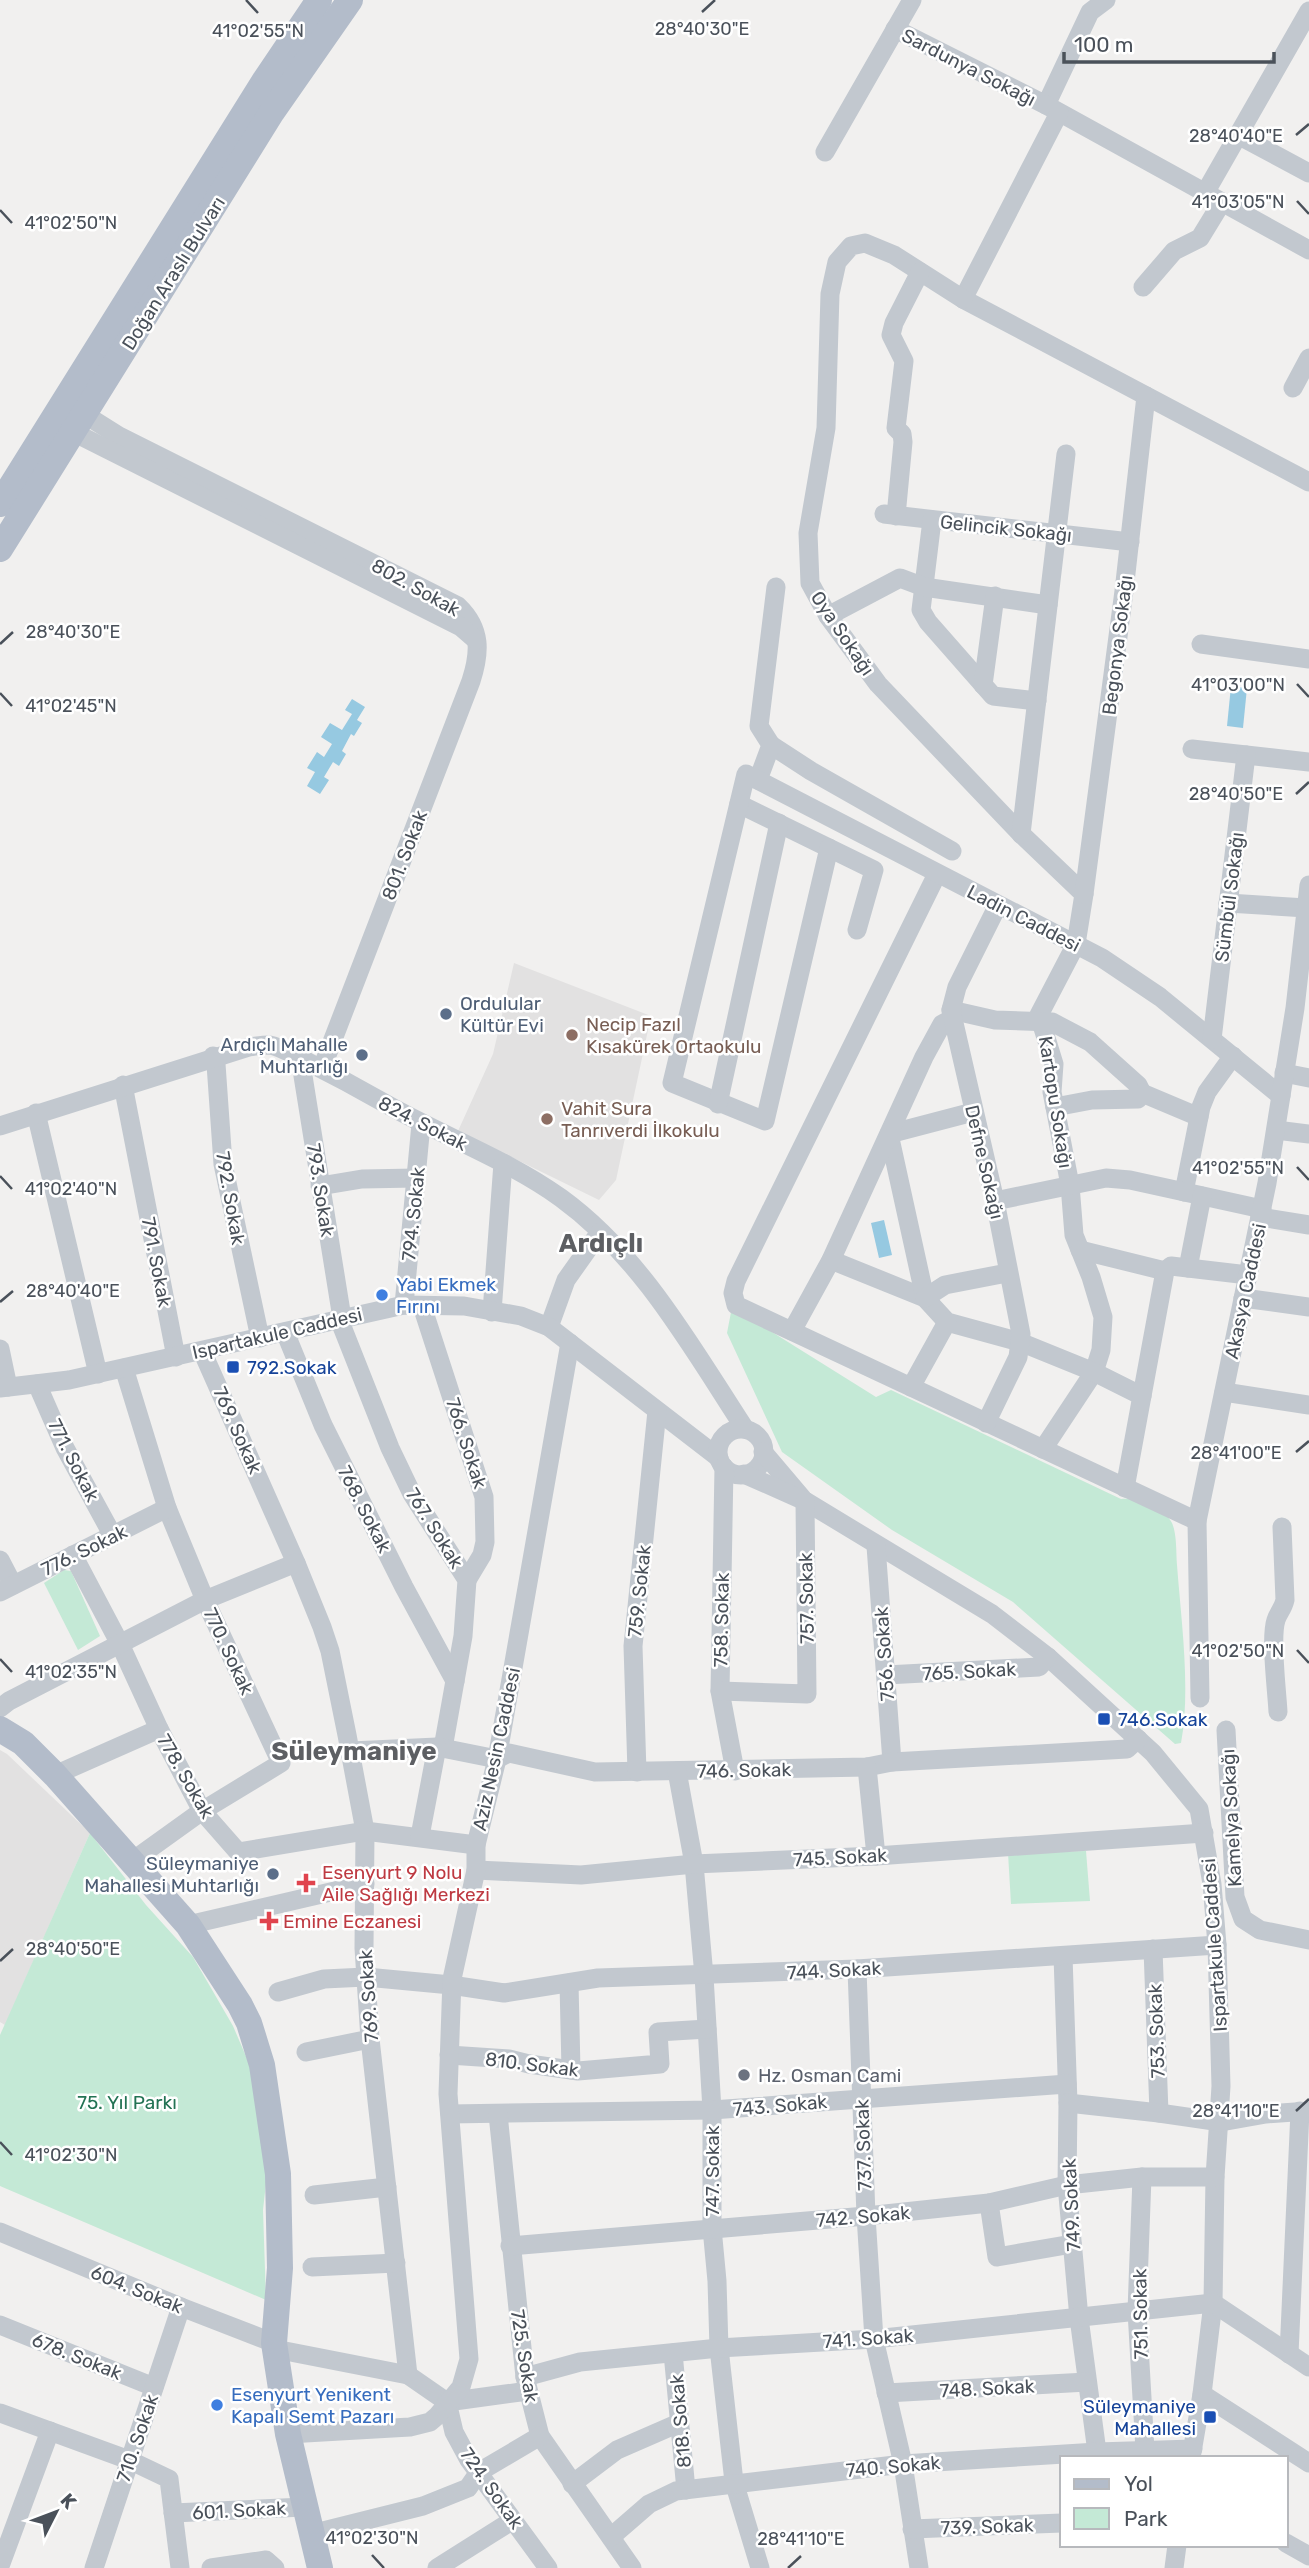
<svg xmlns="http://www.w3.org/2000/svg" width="1309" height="2568" font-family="Rubik,sans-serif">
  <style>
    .education { fill: #e2e1e1 }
    .green { fill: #c4e9d6 }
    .water { fill: #96c9e1 }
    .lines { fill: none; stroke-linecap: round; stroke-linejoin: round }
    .minor { stroke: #c2c8cf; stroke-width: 19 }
    .major { stroke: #b3bcca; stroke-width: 26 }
    .ticks { fill: none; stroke: #4a515a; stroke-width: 2.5 }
    .service-dot { fill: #5c6f8a; stroke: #fff; stroke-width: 2.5 }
    .education-dot { fill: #8d6e63; stroke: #fff; stroke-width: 2.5 }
    .shop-dot { fill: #3f7fe0; stroke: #fff; stroke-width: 2.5 }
    .transit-dot { fill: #1a4fb4; stroke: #fff; stroke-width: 2.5 }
    .health-dot { fill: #e0444e; stroke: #fff; stroke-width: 2.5 }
    .worship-dot { fill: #6b7280; stroke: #fff; stroke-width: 2.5 }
    .labels { text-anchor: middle; stroke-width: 5; stroke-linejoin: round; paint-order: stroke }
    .street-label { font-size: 19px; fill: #4a515a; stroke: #fff }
    .service-label { font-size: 19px; fill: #4e5e75; stroke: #fff; text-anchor: end }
    .education-label { font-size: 19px; fill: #785e54; stroke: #fff; text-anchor: start }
    .shop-label { font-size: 19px; fill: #366cbe; stroke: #fff; text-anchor: start }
    .transit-label { font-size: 19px; fill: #164399; stroke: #fff; text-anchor: start }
    .health-label { font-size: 19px; fill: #be3a42; stroke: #fff; text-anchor: start }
    .worship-label { font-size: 19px; fill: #5b616d; stroke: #fff; text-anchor: start }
    .park-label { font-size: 19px; fill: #237354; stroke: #fff }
    .district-label { font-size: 26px; font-weight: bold; fill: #5d5f63; stroke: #fff }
    .ticks-label { font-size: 18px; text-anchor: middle; fill: #4a515a; stroke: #fff; stroke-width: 5; stroke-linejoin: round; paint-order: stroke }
  </style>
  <rect width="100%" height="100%" fill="#f1f0ef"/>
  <g class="education">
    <polygon points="514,963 651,1016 616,1180 599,1200 458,1131 493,1054"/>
    <polygon points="0,1750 7,1754 90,1833 5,2025 0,2022"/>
  </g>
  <g class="green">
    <path d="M732,1307L876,1397L891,1390L1121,1499C1138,1497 1164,1507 1172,1523C1177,1534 1176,1553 1177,1565C1181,1619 1191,1690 1181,1743L1175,1744L1013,1602L892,1530L782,1452L727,1333Z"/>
    <polygon points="64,1570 71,1571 100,1636 78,1650 44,1583"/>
    <polygon points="90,1833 146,1905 193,1957 233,2026 251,2068 267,2174 263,2210 266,2300 0,2186 0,2035"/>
    <polygon points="1086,1851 1090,1901 1011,1904 1008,1853"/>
  </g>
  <g class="water">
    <polygon points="1231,686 1247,688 1243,728 1227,726"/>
    <polygon points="352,699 365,707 357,720 362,723 354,736 351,734 342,751 346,754 339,766 333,762 324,777 329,780 320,794 307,786 315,772 307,768 317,752 324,757 332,744 321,737 330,723 342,730 352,714 345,710"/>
    <polygon points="884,1220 892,1255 879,1258 871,1223"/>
  </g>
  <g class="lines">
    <g class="minor">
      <polyline points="895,29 1046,105 1090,12 1106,0"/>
      <polyline points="1046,105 1309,250"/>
      <polyline points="1059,113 963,299 1309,482"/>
      <polyline points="1238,135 1309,173"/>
      <polyline points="825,152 912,0"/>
      <polyline points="1205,193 1309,11"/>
      <polyline points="1143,287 1174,251 1200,238 1222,202"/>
      <polyline points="963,299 894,255 865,243 851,246 837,262 830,294 826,428 808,533 810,583 828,616 878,684 1021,834 1084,894 1076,944 1039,1015 1054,1064 1052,1092 1070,1185 1074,1235 1091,1277 1103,1317 1101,1350 1094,1372 1043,1449"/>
      <polyline points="1293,388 1309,358"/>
      <path d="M84,414L119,436L458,606C482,629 480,653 471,681L322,1068"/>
      <polyline points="73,432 461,627 476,640"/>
      <polyline points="884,514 1130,542"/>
      <polyline points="896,516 903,442 902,434 896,428 904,361 891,335 894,323 920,272"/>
      <polyline points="932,520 921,610 928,622 993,696 1037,701"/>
      <polyline points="828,616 900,578 924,587 1048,605"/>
      <polyline points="1201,644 1309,659"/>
      <polyline points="983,685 995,596"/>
      <polyline points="771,745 811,771 952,851"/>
      <polyline points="1192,749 1309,762"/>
      <polyline points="758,780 771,745 759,726 776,587"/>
      <polyline points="739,804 829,848"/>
      <polyline points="1021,834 1066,454"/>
      <polyline points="937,874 736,1281 733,1293 736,1305 1197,1521"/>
      <polyline points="1084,894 1124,591 1146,396"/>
      <polyline points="1228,903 1306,908"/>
      <polyline points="857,930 874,870 829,848 765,1121 672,1083 746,774 1102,958 1160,997 1281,1096"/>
      <polyline points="951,1010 995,1020 1052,1022 1090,1042 1138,1085 1142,1093 1138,1099 1092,1100 1055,1107"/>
      <polyline points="1212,1039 1246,755"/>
      <polyline points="213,1056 216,1064 223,1164 260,1338"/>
      <polyline points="306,1061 303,1076 342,1318"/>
      <polyline points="1284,1073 1309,1078"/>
      <polyline points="123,1085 176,1357"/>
      <polyline points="1142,1093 1199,1117"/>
      <polyline points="718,1104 779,823"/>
      <polyline points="36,1113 98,1374"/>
      <path d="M0,1126L249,1047C255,1046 263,1045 270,1045C281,1047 293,1055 304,1060C332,1074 360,1089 388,1105C445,1137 508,1160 561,1198C641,1256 692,1348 745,1429"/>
      <polyline points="1276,1130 1309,1134"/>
      <polyline points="320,1186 362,1179 416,1178"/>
      <polyline points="1184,1192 1201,1107 1207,1092 1233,1056"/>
      <polyline points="995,1201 1106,1178 1130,1180 1262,1209"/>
      <polyline points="1260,1217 1309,1225"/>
      <polyline points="1080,1250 1165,1271"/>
      <polyline points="831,1260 925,1298 947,1322 1020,1342 1094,1372 1142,1396"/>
      <polyline points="1188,1268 1202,1196"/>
      <polyline points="925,1298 889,1134 973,1112"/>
      <polyline points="925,1298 945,1285 1007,1273"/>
      <polyline points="1243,1298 1309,1307"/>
      <polyline points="404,1305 421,1124"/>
      <polyline points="422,1306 484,1497 485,1542 482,1555 467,1580"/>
      <polyline points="492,1312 503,1163"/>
      <polyline points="339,1319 390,1448 412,1494 467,1580 463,1636 443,1748"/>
      <polyline points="549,1327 566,1280 600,1232"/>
      <polyline points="792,1331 831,1260 924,1057 942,1024 953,1018"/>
      <polyline points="285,1332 323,1425 404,1587 455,1681"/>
      <polyline points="0,1349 8,1387"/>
      <polyline points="202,1351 296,1563 322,1627 330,1651 347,1735 365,1831 364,1948 370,2039 408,2375"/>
      <polyline points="124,1368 167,1508 205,1600 281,1763 202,1811 131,1862"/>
      <polyline points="37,1384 65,1448 113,1536"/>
      <polyline points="911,1387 947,1322"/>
      <polyline points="0,1388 69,1380 404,1305 464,1306 521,1316 549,1327 719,1458"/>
      <polyline points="1224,1392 1309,1405"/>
      <polyline points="986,1423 1018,1357 1021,1334 995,1201 951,1010 957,987 998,905"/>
      <circle cx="741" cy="1452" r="23"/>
      <polyline points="763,1452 802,1498"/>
      <polyline points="724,1467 720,1691 735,1771"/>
      <polyline points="744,1474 805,1501 992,1614 1048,1657 1153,1753 1199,1809 1212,1884 1217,1945 1221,2086 1215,2177 1213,2303 1202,2394 1191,2458"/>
      <polyline points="1125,1488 1165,1271 1171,1266 1248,1275"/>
      <polyline points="876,1546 892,1762"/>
      <polyline points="73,1555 120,1644 159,1729 202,1811 238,1852 365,1831 476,1845"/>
      <polyline points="0,1560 13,1585"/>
      <polyline points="0,1592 167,1508"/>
      <polyline points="886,1675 1039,1667 1048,1657"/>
      <polyline points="720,1691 807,1694 805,1501"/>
      <polyline points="1200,1698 1197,1521 1267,1183 1295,1008 1309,885"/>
      <polyline points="0,1708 9,1701 205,1600 296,1563"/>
      <path d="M1278,1712C1277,1691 1270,1638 1276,1620C1278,1613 1283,1609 1285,1600L1282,1527"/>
      <polyline points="1226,1730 1235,1897 1243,1919 1260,1930 1309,1940"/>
      <polyline points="351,1751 437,1747 497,1759 509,1753 595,1772 867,1767 892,1762 1127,1749 1138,1739"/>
      <polyline points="867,1767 876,1856"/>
      <polyline points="677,1771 694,1864 704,1976 712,2110 712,2228 717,2281 719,2348 734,2482 760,2568"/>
      <polyline points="637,1772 633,1646 657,1411"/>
      <polyline points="55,1775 159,1729"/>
      <polyline points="420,1836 437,1747"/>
      <polyline points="476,1870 581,1875 694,1864 876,1856 1204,1833"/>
      <polyline points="188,1925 365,1884"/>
      <polyline points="1153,1949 1159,2113"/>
      <polyline points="1063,1956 1068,2103 1067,2185 1079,2318 1097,2452"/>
      <polyline points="857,1969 866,2216 874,2339 903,2464 919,2568"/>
      <polyline points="569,1983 571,2070"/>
      <polyline points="278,1992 324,1979 366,1977 451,1985 504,1993 598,1978 857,1969 1217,1945"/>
      <polyline points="306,2052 370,2039"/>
      <polyline points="449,2055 509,2059 529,2064 578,2071 660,2064 658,2032 707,2029"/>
      <polyline points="1068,2103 1159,2113 1221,2122 1266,2114 1309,2111"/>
      <polyline points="450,2114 712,2110 1067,2084"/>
      <polyline points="498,2114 525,2377 540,2436 632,2568"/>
      <polyline points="1142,2177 1137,2311 1145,2450"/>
      <polyline points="314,2195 387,2187"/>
      <polyline points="989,2203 997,2257 1072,2244"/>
      <polyline points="0,2232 181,2307 274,2343"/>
      <polyline points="510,2246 866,2216 989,2203 1067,2185 1142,2177 1215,2177"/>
      <polyline points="312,2267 396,2263"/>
      <polyline points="0,2325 154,2387"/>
      <polyline points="275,2349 408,2375 447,2402 528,2391"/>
      <polyline points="673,2353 686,2490"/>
      <polyline points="1289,2354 1300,2111"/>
      <polyline points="525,2377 580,2362 719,2348 874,2339 1213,2303 1309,2367"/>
      <polyline points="886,2393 1087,2382"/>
      <polyline points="1202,2394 1309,2463"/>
      <polyline points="447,2402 454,2432 469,2460 548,2568"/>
      <polyline points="0,2413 129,2460 169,2479 180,2568"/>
      <polyline points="288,2434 410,2427 430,2422 437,2416 461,2387 469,2359 448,2094 452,1979 476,1870 476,1845 497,1759 570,1343"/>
      <polyline points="572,2484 617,2450 679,2423"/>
      <polyline points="173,2513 304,2507"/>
      <polyline points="912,2529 1062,2523"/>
      <polyline points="311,2534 423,2506 468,2488 479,2472 540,2436"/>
      <polyline points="611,2537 649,2504 676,2491 903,2464 1097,2452 1193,2449"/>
      <polyline points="1286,2543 1309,2556"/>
      <polyline points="0,2566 50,2431"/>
      <polyline points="94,2568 181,2307"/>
      <polyline points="211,2568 266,2560 275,2568"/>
      <polyline points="437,2568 513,2520"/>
      <polyline points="1174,2568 1177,2545"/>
    </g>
    <g class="major">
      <polyline points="0,504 265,80 319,0"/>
      <polyline points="0,549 272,112 350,0"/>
      <polyline points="0,1729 23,1743 55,1775 188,1925 240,2005 249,2023 262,2065 278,2174 280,2268 274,2343 288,2434 320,2568"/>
    </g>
  </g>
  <path class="ticks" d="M246,0L258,13M702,12L715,0M1296,135L1309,124M1297,201L1309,214M0,210L12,223M0,644L13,632M1297,684L1309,697M0,693L12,706M1296,794L1309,782M1297,1167L1309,1180M0,1176L12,1189M0,1302L13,1291M1296,1452L1309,1441M1297,1650L1309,1663M0,1659L12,1672M0,1961L13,1949M1296,2111L1309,2099M0,2142L12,2155M372,2555L384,2568M788,2568L801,2556"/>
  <g class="service-dot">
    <circle cx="446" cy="1014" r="7"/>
    <circle cx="362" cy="1055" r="7"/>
    <circle cx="273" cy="1874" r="7"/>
  </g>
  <g class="education-dot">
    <circle cx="572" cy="1035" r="7"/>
    <circle cx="547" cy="1119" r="7"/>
  </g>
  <g class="shop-dot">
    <circle cx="382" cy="1295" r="7"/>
    <circle cx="217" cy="2405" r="7"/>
  </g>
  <g class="transit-dot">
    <rect x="226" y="1360" width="14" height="14" rx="3.5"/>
    <rect x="1097" y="1712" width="14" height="14" rx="3.5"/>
    <rect x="1203" y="2410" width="14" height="14" rx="3.5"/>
  </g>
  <g class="health-dot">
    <path d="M302.5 1872.5h7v7h7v7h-7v7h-7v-7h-7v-7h7z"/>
    <path d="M265.5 1910.5h7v7h7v7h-7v7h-7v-7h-7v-7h7z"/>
  </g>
  <circle class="worship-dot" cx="744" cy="2075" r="7"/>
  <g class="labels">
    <g class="street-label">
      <text transform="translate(969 67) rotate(27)" y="7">Sardunya Sokağı</text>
      <text transform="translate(173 273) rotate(-58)" y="7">Doğan Araslı Bulvarı</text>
      <text transform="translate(1006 528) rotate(6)" y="7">Gelincik Sokağı</text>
      <text transform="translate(416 587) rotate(29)" y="7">802. Sokak</text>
      <text transform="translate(843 633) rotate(56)" y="7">Oya Sokağı</text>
      <text transform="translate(1117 645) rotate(-83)" y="7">Begonya Sokağı</text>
      <text transform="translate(404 855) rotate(-69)" y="7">801. Sokak</text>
      <text transform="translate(1229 897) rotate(-83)" y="7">Sümbül Sokağı</text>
      <text transform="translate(1024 918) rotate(27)" y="7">Ladin Caddesi</text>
      <text transform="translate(1056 1102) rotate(81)" y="7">Kartopu Sokağı</text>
      <text transform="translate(423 1123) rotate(27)" y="7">824. Sokak</text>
      <text transform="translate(985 1162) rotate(77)" y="7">Defne Sokağı</text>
      <text transform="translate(321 1190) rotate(81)" y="7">793. Sokak</text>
      <text transform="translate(231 1198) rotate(80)" y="7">792. Sokak</text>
      <text transform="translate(413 1214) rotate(-84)" y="7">794. Sokak</text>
      <text transform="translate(157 1262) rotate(79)" y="7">791. Sokak</text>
      <text transform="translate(1245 1291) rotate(-78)" y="7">Akasya Caddesi</text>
      <text transform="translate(277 1333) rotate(-13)" y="7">Ispartakule Caddesi</text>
      <text transform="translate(238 1430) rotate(66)" y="7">769. Sokak</text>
      <text transform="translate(467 1443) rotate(72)" y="7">766. Sokak</text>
      <text transform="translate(74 1460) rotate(63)" y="7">771. Sokak</text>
      <text transform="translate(365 1509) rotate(63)" y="7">768. Sokak</text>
      <text transform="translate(435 1528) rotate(58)" y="7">767. Sokak</text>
      <text transform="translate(84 1550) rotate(-26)" y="7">776. Sokak</text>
      <text transform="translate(639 1591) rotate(-84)" y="7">759. Sokak</text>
      <text transform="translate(806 1598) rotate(-91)" y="7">757. Sokak</text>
      <text transform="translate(721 1620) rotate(-89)" y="7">758. Sokak</text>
      <text transform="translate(229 1651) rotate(65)" y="7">770. Sokak</text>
      <text transform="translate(884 1654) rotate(-94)" y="7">756. Sokak</text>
      <text transform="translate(969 1671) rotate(-3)" y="7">765. Sokak</text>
      <text transform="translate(496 1749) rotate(-78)" y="7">Aziz Nesin Caddesi</text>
      <text transform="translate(744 1770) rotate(-1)" y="7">746. Sokak</text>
      <text transform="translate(186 1776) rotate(60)" y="7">778. Sokak</text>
      <text transform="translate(1231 1818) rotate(-93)" y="7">Kamelya Sokağı</text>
      <text transform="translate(840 1857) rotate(-3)" y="7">745. Sokak</text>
      <text transform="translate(1214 1945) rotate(-94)" y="7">Ispartakule Caddesi</text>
      <text transform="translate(834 1970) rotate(-3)" y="7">744. Sokak</text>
      <text transform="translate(368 1996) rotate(-94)" y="7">769. Sokak</text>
      <text transform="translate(1156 2031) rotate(-92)" y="7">753. Sokak</text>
      <text transform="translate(532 2064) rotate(7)" y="7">810. Sokak</text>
      <text transform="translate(780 2105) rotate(-5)" y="7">743. Sokak</text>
      <text transform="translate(863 2145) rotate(-92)" y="7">737. Sokak</text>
      <text transform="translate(712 2171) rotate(-90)" y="7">747. Sokak</text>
      <text transform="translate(1071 2205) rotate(-93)" y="7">749. Sokak</text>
      <text transform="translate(863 2216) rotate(-5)" y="7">742. Sokak</text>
      <text transform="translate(137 2289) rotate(22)" y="7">604. Sokak</text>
      <text transform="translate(1140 2314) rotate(-91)" y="7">751. Sokak</text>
      <text transform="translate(868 2338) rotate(-4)" y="7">741. Sokak</text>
      <text transform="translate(77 2356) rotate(22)" y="7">678. Sokak</text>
      <text transform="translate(525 2356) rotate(81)" y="7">725. Sokak</text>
      <text transform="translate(987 2388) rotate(-3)" y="7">748. Sokak</text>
      <text transform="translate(680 2421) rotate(-95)" y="7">818. Sokak</text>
      <text transform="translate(137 2438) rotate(-71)" y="7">710. Sokak</text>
      <text transform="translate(893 2466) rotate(-5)" y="7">740. Sokak</text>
      <text transform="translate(492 2488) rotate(55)" y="7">724. Sokak</text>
      <text transform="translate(239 2510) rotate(-3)" y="7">601. Sokak</text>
      <text transform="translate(987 2526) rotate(-2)" y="7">739. Sokak</text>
    </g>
    <g class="service-label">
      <text x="460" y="1010" text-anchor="start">Ordulular<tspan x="460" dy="22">Kültür Evi</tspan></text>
      <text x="348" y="1051">Ardıçlı Mahalle<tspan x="348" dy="22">Muhtarlığı</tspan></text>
      <text x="259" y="1870">Süleymaniye<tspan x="259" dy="22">Mahallesi Muhtarlığı</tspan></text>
    </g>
    <g class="education-label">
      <text x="586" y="1031">Necip Fazıl<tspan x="586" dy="22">Kısakürek Ortaokulu</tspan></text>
      <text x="561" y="1115">Vahit Sura<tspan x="561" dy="22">Tanrıverdi İlkokulu</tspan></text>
    </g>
    <g class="shop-label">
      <text x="396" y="1291">Yabi Ekmek<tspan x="396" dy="22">Fırını</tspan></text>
      <text x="231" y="2401">Esenyurt Yenikent<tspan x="231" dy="22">Kapalı Semt Pazarı</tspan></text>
    </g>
    <g class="transit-label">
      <text x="247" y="1374">792.Sokak</text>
      <text x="1118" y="1726">746.Sokak</text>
      <text x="1196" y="2413" text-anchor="end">Süleymaniye<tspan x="1196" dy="22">Mahallesi</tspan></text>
    </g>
    <g class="health-label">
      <text x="322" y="1879">Esenyurt 9 Nolu<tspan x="322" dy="22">Aile Sağlığı Merkezi</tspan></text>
      <text x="283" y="1928">Emine Eczanesi</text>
    </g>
    <g class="worship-label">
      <text x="758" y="2082">Hz. Osman Cami</text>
    </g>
    <g class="park-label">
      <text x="127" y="2109">75. Yıl Parkı</text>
    </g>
    <g class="district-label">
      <text x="601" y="1252">Ardıçlı</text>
      <text x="354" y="1760">Süleymaniye</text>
    </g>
  </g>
  <g class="ticks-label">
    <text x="702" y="35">28°40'30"E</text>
    <text x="258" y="37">41°02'55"N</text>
    <text x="1236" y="142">28°40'40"E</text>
    <text x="1238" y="208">41°03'05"N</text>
    <text x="71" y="229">41°02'50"N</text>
    <text x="73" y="638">28°40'30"E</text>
    <text x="1238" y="691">41°03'00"N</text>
    <text x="71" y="712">41°02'45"N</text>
    <text x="1236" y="800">28°40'50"E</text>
    <text x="1238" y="1174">41°02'55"N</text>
    <text x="71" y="1195">41°02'40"N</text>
    <text x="73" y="1297">28°40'40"E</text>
    <text x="1236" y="1459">28°41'00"E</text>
    <text x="1238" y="1657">41°02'50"N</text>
    <text x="71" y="1678">41°02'35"N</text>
    <text x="73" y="1955">28°40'50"E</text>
    <text x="1236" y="2117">28°41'10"E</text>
    <text x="71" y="2161">41°02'30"N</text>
    <text x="372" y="2544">41°02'30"N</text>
    <text x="801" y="2545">28°41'10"E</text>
  </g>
  <rect x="1060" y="2456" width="228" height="91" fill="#ffffff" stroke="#b7b9bd" stroke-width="2"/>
  <rect x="1074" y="2479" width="35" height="10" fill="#b3bcca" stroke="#b7b9bd" stroke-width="2"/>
  <text x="1124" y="2491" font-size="21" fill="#4a515a">Yol</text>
  <rect x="1074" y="2508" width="35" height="21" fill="#c4e9d6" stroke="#b7b9bd" stroke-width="2"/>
  <text x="1124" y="2526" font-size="21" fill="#4a515a">Park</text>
  <g transform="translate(56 2512) rotate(48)" stroke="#ffffff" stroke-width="5" paint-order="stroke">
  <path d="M0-5L12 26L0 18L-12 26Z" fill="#4a515a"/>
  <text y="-10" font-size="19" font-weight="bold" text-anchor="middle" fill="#4a515a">K</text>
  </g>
  <path d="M1064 52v10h210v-10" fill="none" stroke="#4a515a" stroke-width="3.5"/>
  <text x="1074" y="52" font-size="21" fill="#4a515a" stroke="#ffffff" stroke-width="5" paint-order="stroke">100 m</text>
</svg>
